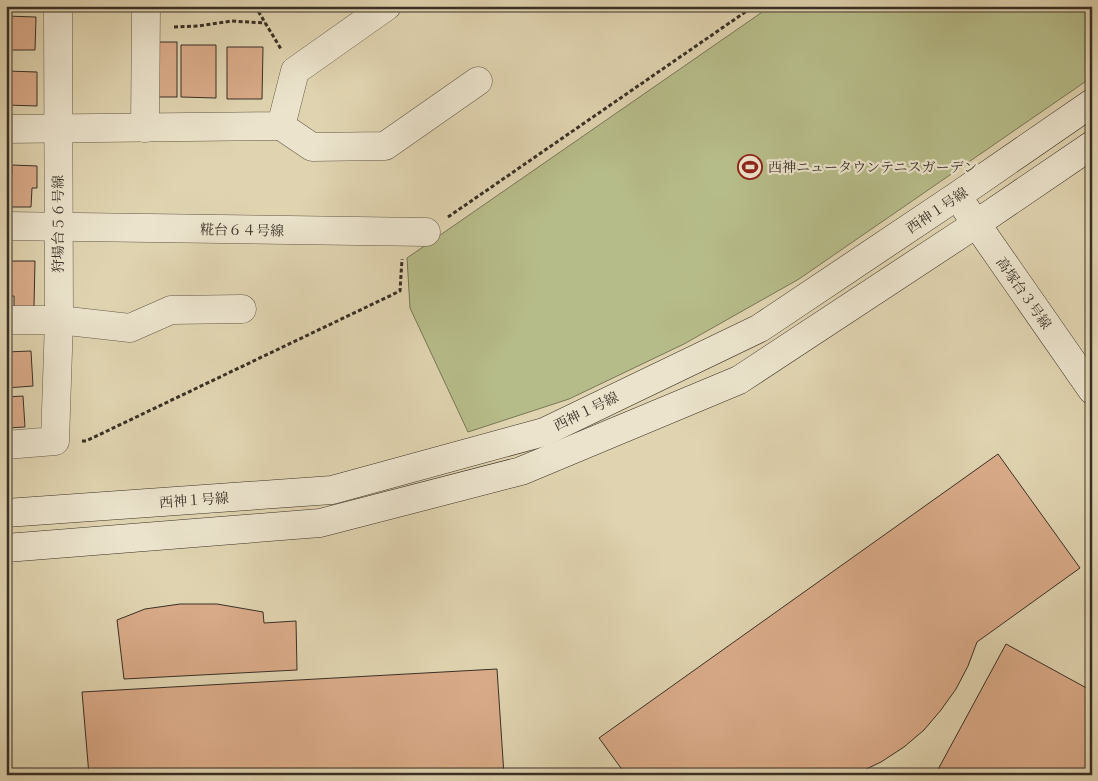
<svg xmlns="http://www.w3.org/2000/svg" width="1098" height="781" font-family="'IM FELL French Canon','Noto Serif JP',serif">
  <style>
    .pitch { fill: #b6bc89; stroke: #787658 }
    .building { fill: #daab89; stroke: #393026 }
    .lines { fill: none; stroke-linecap: round; stroke-linejoin: round }
    .street-casing { stroke: #635948; stroke-width: 29 }
    .secondary-casing { stroke: #393026; stroke-width: 29 }
    .path { stroke: #393026; stroke-width: 3; stroke-dasharray: 4 2.5; stroke-linecap: butt }
    .street { stroke: #ebe3cc; stroke-width: 28 }
    .secondary { stroke: #ebe3cc; stroke-width: 28 }
    .labels { text-anchor: middle; stroke-width: 4.5; stroke-linejoin: round; paint-order: stroke }
    .poi-label { font-size: 14px; fill: #393026; stroke: #ebe3cc; text-anchor: start }
    .street-label { font-size: 14px; fill: #393026; stroke: #ebe3cc }
  </style>
  <rect width="100%" height="100%" fill="#e0d4b0"/>
  <filter id="stains"><feTurbulence type="fractalNoise" baseFrequency=".004" numOctaves="4"/><feColorMatrix values="0 0 0 0 .2 0 0 0 0 .09 0 0 0 0 .02 0 0 0 .5 -.17"/></filter>
  <radialGradient id="worn" r=".72"><stop offset=".6" stop-color="#630" stop-opacity="0"/><stop offset="1" stop-color="#630" stop-opacity=".3"/></radialGradient>
  <polygon class="pitch" points="771,6 1092,6 1092,77 799,279 684,344 569,399 468,432 410,308 407,258"/>
  <g class="building">
    <polygon points="6,16 36,17 35,50 6,50"/>
    <rect x="158" y="42" width="19" height="55"/>
    <polygon points="181,45 216,45 216,98 181,97"/>
    <polygon points="227,47 263,47 262,99 227,99"/>
    <polygon points="6,71 37,72 37,106 6,105"/>
    <polygon points="12,165 37,166 37,188 32,188 31,207 6,207 6,174 12,174"/>
    <polygon points="6,261 35,261 34,307 14,307 14,296 6,296"/>
    <polygon points="31,351 33,386 6,388 6,352"/>
    <polygon points="23,396 25,427 6,428 6,397"/>
    <polygon points="998,454 1080,568 977,642 968,666 956,689 941,710 924,730 904,747 881,762 854,775 626,775 599,738"/>
    <polygon points="180,604 217,604 263,612 264,623 296,621 297,670 124,679 117,620 145,609"/>
    <polygon points="1006,644 1092,691 1092,775 935,775"/>
    <polygon points="497,669 504,775 89,775 82,692"/>
  </g>
  <g class="lines">
    <defs>
      <g id="street">
        <polyline points="281,126 312,147 385,146 478,81"/>
        <polyline points="145,128 146,6"/>
        <polyline points="6,129 281,126 295,71 387,6"/>
        <polyline points="6,226 426,232"/>
        <polyline points="6,320 59,320 130,328 171,310 242,309"/>
        <polyline points="6,445 55,441 59,320 58,6"/>
      </g>
      <g id="secondary">
        <polyline points="966,209 1092,390"/>
        <polyline points="6,513 332,490 544,432 760,328 957,196 1092,103"/>
        <polyline points="6,548 320,523 521,471 739,380 976,224 1092,145"/>
      </g>
    </defs>
    <use href="#street" class="street-casing"/>
    <use href="#secondary" class="secondary-casing"/>
    <g class="path">
      <polyline points="255,6 281,49"/>
      <polyline points="174,27 198,26 232,21 265,23"/>
      <polyline points="448,217 754,6"/>
      <polyline points="82,441 86,441 400,291 402,259"/>
    </g>
    <use href="#street" class="street"/>
    <use href="#secondary" class="secondary"/>
  </g>
  <defs>
    <symbol id="stadium-ring" viewBox="-11 -11 22 22"><circle r="9.5" fill="#ebe3cc" stroke="#8f2418" stroke-width="1.5"/><path d="M0-5a6.5 5 0 1 0 0 10a6.5 5 0 1 0 0-10ZM-3.5-1.8h7v3.6h-7Z" fill="#8f2418"/></symbol>
  </defs>
  <g fill-rule="evenodd">
    <use href="#stadium-ring" x="736" y="153" width="28" height="28"/>
  </g>
  <g class="labels">
    <g class="poi-label">
      <text x="768" y="172">西神ニュータウンテニスガーデン</text>
    </g>
    <g class="street-label">
      <text transform="translate(937 210) rotate(-34)" y="5">西神１号線</text>
      <text transform="translate(58 224) rotate(-90)" y="5">狩場台５６号線</text>
      <text transform="translate(242 230) rotate(1)" y="5">糀台６４号線</text>
      <text transform="translate(1024 293) rotate(55)" y="5">高塚台３号線</text>
      <text transform="translate(586 411) rotate(-26)" y="5">西神１号線</text>
      <text transform="translate(194 500) rotate(-4)" y="5">西神１号線</text>
    </g>
  </g>
  <rect width="1098" height="781" fill="none" stroke="#e0d4b0" stroke-width="25"/>
  <rect x="8" y="8" width="1083" height="766" fill="none" stroke="#393026" stroke-width="2.5"/>
  <rect x="12" y="12" width="1073" height="756" fill="none" stroke="#393026"/>
  <rect width="100%" height="100%" filter="url(#stains)"/>
  <rect width="100%" height="100%" fill="url(#worn)"/>
</svg>
